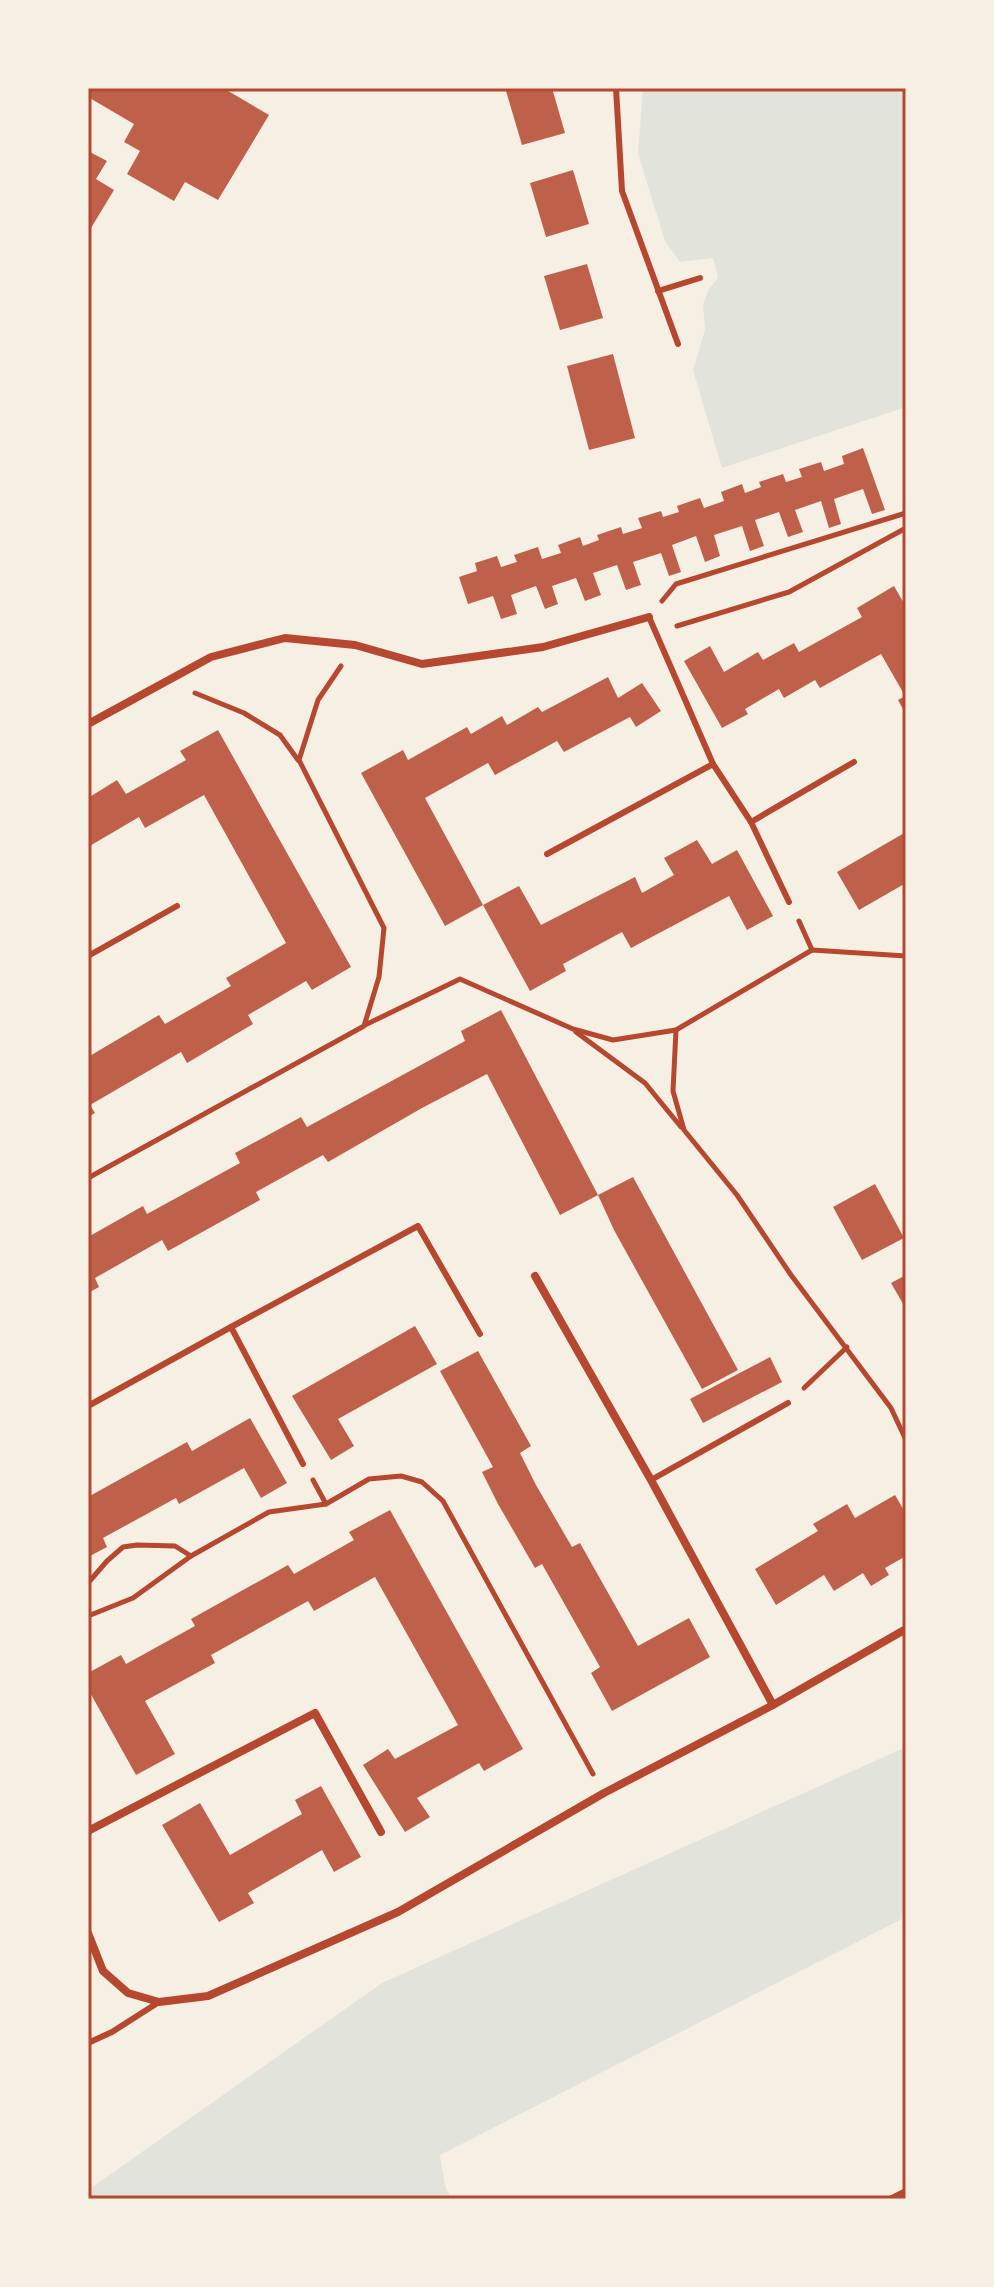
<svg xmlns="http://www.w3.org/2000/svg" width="994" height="2287" font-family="Manrope,sans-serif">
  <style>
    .green { fill: #e2e4dc }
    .building { fill: #bf614a }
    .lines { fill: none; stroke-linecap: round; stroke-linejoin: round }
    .path { stroke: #b5482f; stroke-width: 5 }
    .service { stroke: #b5482f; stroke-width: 6 }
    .minor { stroke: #b5482f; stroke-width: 8 }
    .neatline { fill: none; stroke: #b5482f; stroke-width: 3 }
  </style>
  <rect width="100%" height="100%" fill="#f6efe4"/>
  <g class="green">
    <polygon points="643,88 906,88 906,407 722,468 693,370 705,330 703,305 708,290 718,278 713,258 680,262 665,241 638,154"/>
    <polygon points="906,1747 906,1917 440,2155 445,2185 451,2199 88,2199 88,2190 382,1983"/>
  </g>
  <g class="building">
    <polygon points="88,88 223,88 269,115 218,200 185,182 174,201 127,174 140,151 124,142 134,124 88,97"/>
    <polygon points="517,88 552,88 565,133 522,145 506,91"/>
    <polygon points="88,151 107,161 96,179 114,190 88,233"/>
    <polygon points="573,170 589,224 546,237 530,183"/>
    <polygon points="587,264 603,318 560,330 544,276"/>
    <polygon points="613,354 635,438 589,450 567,366"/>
    <polygon points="863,448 885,510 872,514 863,489 834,499 841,524 829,528 821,501 795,510 803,532 788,537 779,512 755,520 764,546 750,551 742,526 714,535 720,556 705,562 696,536 672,545 681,572 669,576 661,553 633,562 641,585 626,590 617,565 593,573 601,595 585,601 576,578 552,586 558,604 545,609 536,586 511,595 517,614 501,619 493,596 468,604 459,577 477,571 475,563 497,556 501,567 517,562 514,555 538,547 542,559 561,553 558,545 580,537 583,546 599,540 597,535 621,527 623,534 642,528 638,518 661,511 663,517 679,512 677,506 700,498 704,508 724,501 721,492 742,484 745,493 761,487 759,482 783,474 786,482 802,477 799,469 821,462 824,471 844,464 842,456"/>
    <polygon points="894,586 906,607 906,715 898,700 905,696 881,654 820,688 815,680 784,698 779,689 745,709 748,714 722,728 684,661 710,646 724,672 758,652 763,660 794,643 799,652 862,617 857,608"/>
    <polygon points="608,677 618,698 642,683 661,711 636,727 630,717 564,752 557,741 495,775 488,763 425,798 483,905 445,926 361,773 403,750 408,760 467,727 471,734 502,716 507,725 538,707 542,712"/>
    <polygon points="218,730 351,967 312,990 306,981 248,1015 253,1024 187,1063 181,1052 90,1105 95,1113 88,1117 88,1057 159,1015 165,1024 231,986 226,978 286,943 204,795 145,828 139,817 88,847 88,798 117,780 126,794 186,760 180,751"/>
    <polygon points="906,832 906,883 859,910 837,872"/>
    <polygon points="697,840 712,864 737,850 773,916 747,930 729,896 631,948 622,932 563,964 566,971 530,991 483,905 519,886 541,925 635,877 642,893 674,875 664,858"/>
    <polygon points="501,1010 598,1195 560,1215 487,1074 422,1108 328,1162 323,1155 256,1192 260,1200 168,1251 162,1240 95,1278 99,1287 88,1293 88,1237 143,1206 147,1214 240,1163 235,1153 301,1117 307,1127 465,1041 461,1031"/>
    <polygon points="633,1177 738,1370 702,1389 614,1230 598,1195"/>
    <polygon points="875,1184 904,1238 862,1260 833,1207"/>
    <polygon points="906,1275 906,1309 891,1283"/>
    <polygon points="415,1326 437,1364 338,1419 354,1446 331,1460 292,1396"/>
    <polygon points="478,1351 531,1446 520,1453 536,1485 572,1547 580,1543 638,1646 689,1618 710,1657 612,1711 591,1673 600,1667 542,1564 535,1568 498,1504 482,1472 493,1467 440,1371"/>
    <polygon points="770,1357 782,1382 703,1423 690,1399"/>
    <polygon points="250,1418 287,1483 261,1498 244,1468 179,1504 176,1498 103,1538 107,1547 88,1557 88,1497 187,1442 192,1451"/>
    <polygon points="895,1495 906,1514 906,1556 885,1568 889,1575 871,1586 863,1573 834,1591 824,1575 776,1605 755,1569 818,1531 813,1524 847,1504 855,1518"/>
    <polygon points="390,1510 523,1749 484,1771 479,1763 417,1798 430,1817 405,1832 363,1765 388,1749 395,1759 458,1725 375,1577 314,1611 308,1601 211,1655 215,1663 145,1701 175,1754 136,1775 88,1689 88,1673 121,1655 126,1664 195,1626 191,1619 288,1565 294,1574 354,1540 349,1532"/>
    <polygon points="321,1786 361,1857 334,1872 322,1850 248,1893 254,1903 219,1922 162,1825 200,1803 230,1855 302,1814 295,1800"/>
  </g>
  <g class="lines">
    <g class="path">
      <polyline points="662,601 676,584 906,513"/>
      <polyline points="677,626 789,592 906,528"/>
      <polyline points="195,693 244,713 280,735 298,760"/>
      <polyline points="799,921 812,950"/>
      <polyline points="365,1025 460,979 573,1029 613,1040 676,1030 812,950 906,956"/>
      <polyline points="676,1030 673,1091 684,1130 737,1195 791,1275 891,1408 906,1440"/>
      <polyline points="576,1032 645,1083 681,1127"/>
      <polyline points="88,1178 364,1026 379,977 384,928 299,760 318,700 341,666"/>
      <polyline points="804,1388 847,1347"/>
      <polyline points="313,1480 326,1504"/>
      <polyline points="88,1583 107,1561 123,1547 137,1545 175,1546 191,1556"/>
      <polyline points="88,1616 133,1598 191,1556 269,1512 326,1504 369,1479 401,1476 422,1482 443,1501 593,1774"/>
    </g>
    <g class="service">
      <polyline points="616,88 622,191 678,344"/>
      <polyline points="658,291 700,278"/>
      <polyline points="649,617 713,764 751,822 789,902"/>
      <polyline points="751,822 854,762"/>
      <polyline points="547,854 713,764"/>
      <polyline points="88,956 177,906"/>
      <polyline points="231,1327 418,1226 480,1334"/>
      <polyline points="88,1406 231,1327 303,1464"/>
      <polyline points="651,1480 788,1403"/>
      <polyline points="88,2043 112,2032 159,2002"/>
      <polyline points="890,2199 906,2191"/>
    </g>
    <g class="minor">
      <polyline points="88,724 211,657 285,638 355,645 422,664 543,647 649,617"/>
      <polyline points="535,1276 651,1480 773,1705"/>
      <polyline points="88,1831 315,1713 381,1832"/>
      <polyline points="88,1933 103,1971 128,1993 159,2002 208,1996 398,1912 604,1793 773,1705 906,1629"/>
    </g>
  </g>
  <rect width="994" height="2287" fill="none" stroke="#f6efe4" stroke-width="180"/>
  <rect x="90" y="90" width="814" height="2107" class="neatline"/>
</svg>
